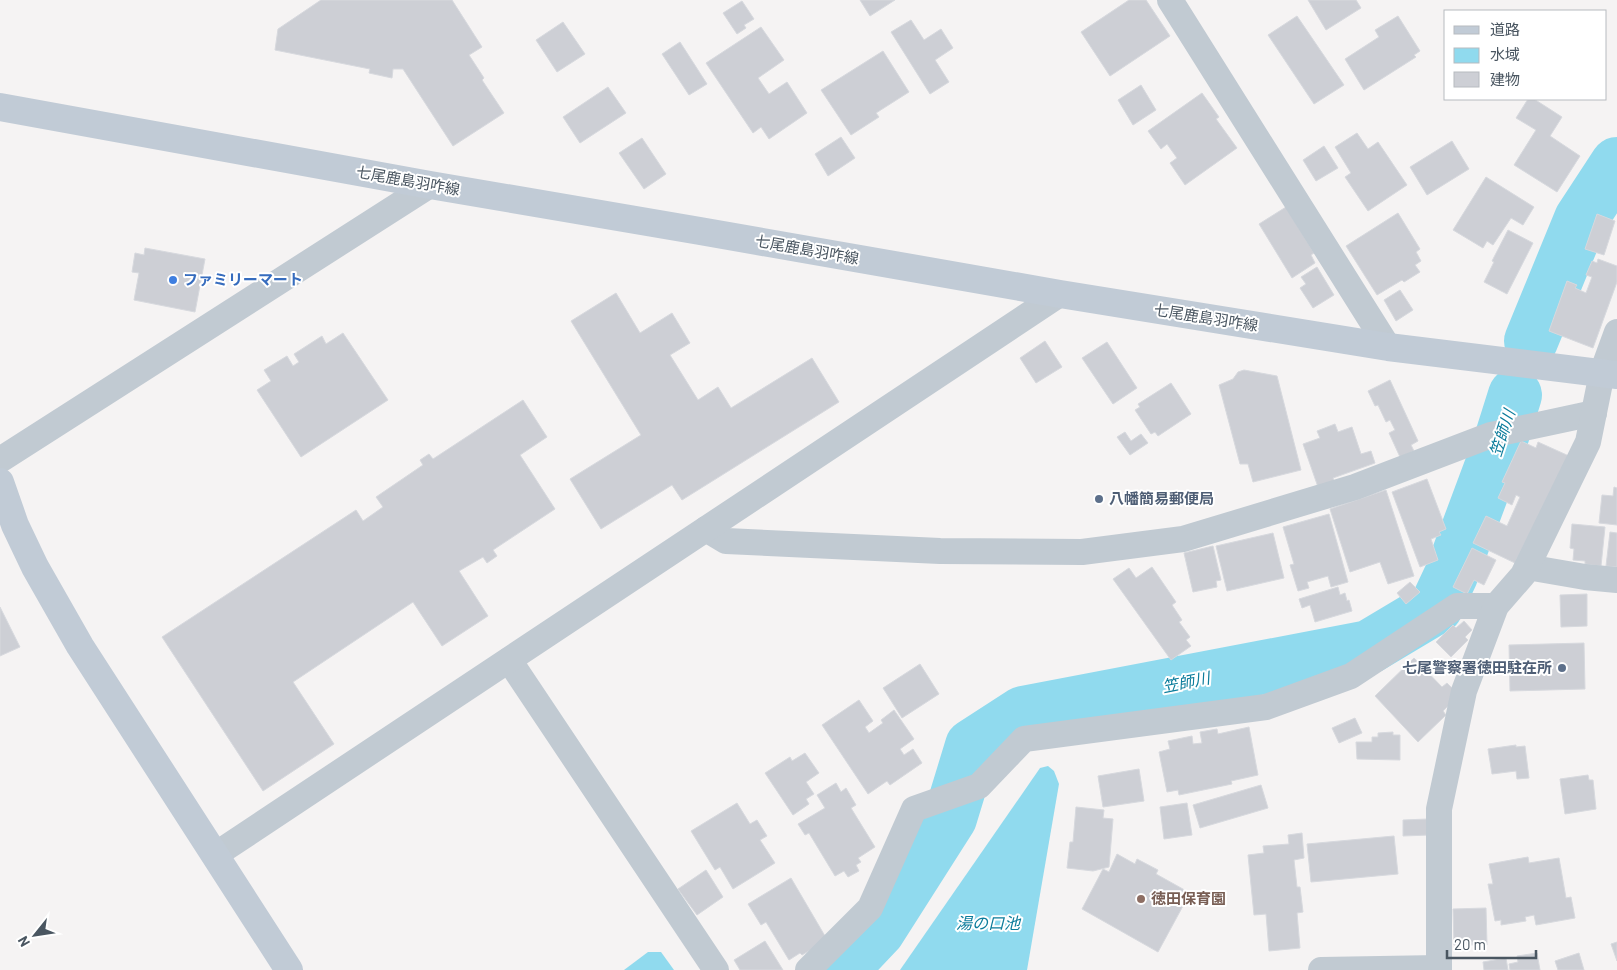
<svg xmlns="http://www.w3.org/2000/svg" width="1617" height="970" font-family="Barlow,'Noto Sans JP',sans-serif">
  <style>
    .water { fill: #90daee }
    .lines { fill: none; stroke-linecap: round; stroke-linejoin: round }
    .river { stroke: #90daee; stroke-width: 54 }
    .building { fill: #cdcfd5; stroke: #d7d9de }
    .street { stroke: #c1cad2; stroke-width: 26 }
    .secondary { stroke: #c1cbd6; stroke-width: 28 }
    .shop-dot { fill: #3f7fe0; stroke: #fff; stroke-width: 2 }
    .service-dot { fill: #5c6f8a; stroke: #fff; stroke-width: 2 }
    .education-dot { fill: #8d6e63; stroke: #fff; stroke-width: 2 }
    .labels { text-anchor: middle; stroke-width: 4; stroke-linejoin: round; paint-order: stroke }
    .street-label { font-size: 15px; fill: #4a5661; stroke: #fff }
    .shop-label { font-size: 15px; font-weight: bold; fill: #366cbe; stroke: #fff; text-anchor: start }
    .service-label { font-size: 15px; font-weight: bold; fill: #4e5e75; stroke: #fff; text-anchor: start }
    .education-label { font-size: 15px; font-weight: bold; fill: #785e54; stroke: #fff; text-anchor: start }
    .water-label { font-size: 16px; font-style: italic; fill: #0c7c9b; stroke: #fff }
  </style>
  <rect width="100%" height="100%" fill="#f5f3f3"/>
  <g class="water">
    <polygon points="1048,766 1054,771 1059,784 1027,970 900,970 1040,768"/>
    <polygon points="648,952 661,952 674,970 624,970"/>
  </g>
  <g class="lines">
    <g class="river">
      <polyline points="1531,341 1581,219 1617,164"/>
      <polyline points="841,970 878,931 950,818 972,746 1023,713 1369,647 1436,607 1451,575 1498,449 1515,395"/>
    </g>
  </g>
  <g class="building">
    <polygon points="321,0 452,0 482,47 469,55 484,78 482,80 504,113 453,146 403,69 393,69 392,78 369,73 370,69 275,50 278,29"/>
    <polygon points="860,0 895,0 870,16"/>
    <polygon points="1129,0 1146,0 1170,36 1110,76 1081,32"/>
    <polygon points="1308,0 1356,0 1361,8 1326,30"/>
    <polygon points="742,1 754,19 744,25 746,28 737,34 723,13"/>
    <polygon points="1297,16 1344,85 1314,104 1268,35"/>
    <polygon points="1398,16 1420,51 1414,55 1416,57 1364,90 1345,59 1379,37 1375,30"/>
    <polygon points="911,20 924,40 941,29 953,48 935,60 949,82 930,94 891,32"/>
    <polygon points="563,22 585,54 557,72 536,40"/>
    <polygon points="761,27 784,60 758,78 769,94 787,82 807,113 769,139 761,127 753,133 706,63"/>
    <polygon points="680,42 707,84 689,95 662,54"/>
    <polygon points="883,51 909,92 876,113 879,117 851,135 821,90"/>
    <polygon points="1141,85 1156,110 1133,125 1118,100"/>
    <polygon points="608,87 626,113 580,143 563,117"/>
    <polygon points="1202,93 1219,117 1216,119 1237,148 1185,185 1170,163 1177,158 1167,144 1161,149 1148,131"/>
    <polygon points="1528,99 1534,99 1562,117 1550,136 1580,156 1557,192 1514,165 1536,130 1516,118"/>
    <polygon points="1357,133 1368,149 1378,142 1407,185 1368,211 1345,177 1351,173 1335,147"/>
    <polygon points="841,137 855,158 828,176 815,154"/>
    <polygon points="642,138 666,174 644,189 619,153"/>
    <polygon points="1452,141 1469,169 1427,195 1410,167"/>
    <polygon points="1324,146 1338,168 1316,181 1303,160"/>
    <polygon points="1486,177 1534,207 1523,225 1511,218 1493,245 1487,241 1483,248 1453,230"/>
    <polygon points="1286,207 1314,253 1311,255 1315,263 1292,278 1259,224"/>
    <polygon points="1398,213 1420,249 1416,252 1421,261 1415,265 1420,272 1404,282 1402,280 1377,295 1346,246"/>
    <polygon points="1597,214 1615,221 1604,255 1585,249"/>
    <polygon points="1508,230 1533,243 1507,294 1484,282 1494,262 1492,261"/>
    <polygon points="145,248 205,259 195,312 134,300 139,273 132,272 135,253 144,255"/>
    <polygon points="1598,259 1617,266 1617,282 1593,348 1549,331 1567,281 1577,285 1575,288 1586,293 1592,277 1586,275 1592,261 1597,263"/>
    <polygon points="1317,267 1334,295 1313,308 1300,288 1306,284 1301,277"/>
    <polygon points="1400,290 1413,310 1396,321 1384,300"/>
    <polygon points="616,293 640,333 672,313 690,343 670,355 698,400 718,387 731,408 812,358 839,402 682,500 672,485 601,529 570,479 641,435 571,321"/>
    <polygon points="343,333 388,400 301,457 257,390 271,381 264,370 287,356 293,366 299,362 294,354 322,336 326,344"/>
    <polygon points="1045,341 1062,367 1036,383 1020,358"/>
    <polygon points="1107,342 1137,388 1113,404 1082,358"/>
    <polygon points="1244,370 1277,376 1301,470 1253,482 1248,464 1240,464 1219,385 1233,379 1238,372"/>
    <polygon points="1390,380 1418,441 1411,445 1414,451 1400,457 1389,433 1395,430 1390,420 1386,422 1378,405 1375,406 1368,391"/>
    <polygon points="1171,383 1191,414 1158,436 1155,432 1151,434 1135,410 1140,407 1138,404"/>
    <polygon points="523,400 547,437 520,455 555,509 493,550 497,556 487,563 483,557 459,571 488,616 442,646 413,602 293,682 334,744 263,791 162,637 356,510 363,521 383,507 376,497 423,465 420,460 429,454 433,459"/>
    <polygon points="1335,424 1338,432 1352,427 1361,454 1371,451 1375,463 1333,478 1334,481 1318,487 1303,444 1320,438 1317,431"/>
    <polygon points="1125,432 1131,441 1141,434 1148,443 1130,455 1117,437"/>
    <polygon points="1521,441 1536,448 1538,442 1569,456 1515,563 1473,543 1486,516 1507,526 1520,497 1516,495 1512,505 1498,498 1505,483 1502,482"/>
    <polygon points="1427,479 1446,529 1439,532 1441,535 1431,539 1438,560 1420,567 1392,492"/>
    <polygon points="1614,487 1617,488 1617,525 1599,523 1602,495 1613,496"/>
    <polygon points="1386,490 1414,576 1388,584 1380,562 1350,572 1330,509"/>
    <polygon points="1329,514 1348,582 1331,587 1328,576 1307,582 1309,588 1298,591 1290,565 1294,564 1283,527"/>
    <polygon points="1572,524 1605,527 1601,566 1585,564 1585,561 1573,560 1574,549 1570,548"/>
    <polygon points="1610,532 1617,533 1617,567 1606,566"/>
    <polygon points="1273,533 1284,578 1227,591 1216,546"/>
    <polygon points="1213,546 1221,580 1216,581 1217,587 1193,592 1184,553"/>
    <polygon points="1472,548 1496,560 1484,585 1474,580 1467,594 1453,587"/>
    <polygon points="1152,567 1176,602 1172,605 1182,620 1179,622 1190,637 1186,640 1191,646 1171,660 1113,579 1129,568 1136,578"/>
    <polygon points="1410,582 1420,592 1406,604 1397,593"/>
    <polygon points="1338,587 1340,595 1345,593 1347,601 1349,600 1352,611 1315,622 1310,605 1302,608 1299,599"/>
    <polygon points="1587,594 1587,626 1561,627 1560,595"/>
    <polygon points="0,607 20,647 0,656"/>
    <polygon points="1464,621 1472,630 1465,637 1468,640 1451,657 1436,642 1453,625 1456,628"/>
    <polygon points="1584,643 1585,689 1510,691 1509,645"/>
    <polygon points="1414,658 1442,687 1447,683 1457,693 1454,700 1443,711 1446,715 1418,742 1375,696"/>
    <polygon points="920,664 939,694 902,718 883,688"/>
    <polygon points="859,700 873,721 865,727 869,733 883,723 881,720 894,710 914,739 900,749 904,755 913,749 922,763 890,785 887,781 868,794 822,725"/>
    <polygon points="1355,718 1362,733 1339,743 1332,728"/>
    <polygon points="1249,727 1258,775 1231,781 1232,784 1179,795 1178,790 1167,792 1159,752 1170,749 1168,741 1192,736 1193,744 1202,743 1200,732 1217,729 1218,734"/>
    <polygon points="1393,732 1393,735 1400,735 1400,760 1357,759 1356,742 1372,742 1372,737 1378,737 1378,733"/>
    <polygon points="1516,745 1516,747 1525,746 1529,778 1517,779 1516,771 1492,774 1488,749"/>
    <polygon points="805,753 819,773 806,782 814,794 806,799 809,804 793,815 765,773 790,757 792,761"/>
    <polygon points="1139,769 1144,801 1103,807 1098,776"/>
    <polygon points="1588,775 1589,780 1593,780 1596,809 1565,814 1560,779"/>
    <polygon points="836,783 841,792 846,788 856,805 851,808 875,847 858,858 861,862 856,865 859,871 848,877 844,871 835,876 809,833 805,835 798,824 825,808 817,795"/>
    <polygon points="1261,785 1268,808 1200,828 1193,805"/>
    <polygon points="737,803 750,824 757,820 767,836 760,840 775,863 733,889 720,867 715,870 691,831"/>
    <polygon points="1187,803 1192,835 1164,839 1160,807"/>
    <polygon points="1076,807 1104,810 1103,818 1113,819 1109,867 1093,871 1067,868 1070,842 1073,842"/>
    <polygon points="1428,819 1429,835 1403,836 1403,820"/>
    <polygon points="1302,833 1304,858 1294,860 1297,887 1300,887 1303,912 1297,913 1300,948 1269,951 1266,914 1254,915 1248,855 1264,853 1263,846 1289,844 1288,835"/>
    <polygon points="1394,836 1398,874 1311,882 1307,844"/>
    <polygon points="1117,854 1135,864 1137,859 1158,870 1156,874 1190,893 1158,952 1082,909 1103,869 1109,872"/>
    <polygon points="1528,857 1529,863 1559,858 1566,898 1571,897 1575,918 1536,925 1534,915 1525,917 1526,921 1501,925 1501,920 1495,921 1488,884 1493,884 1489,864"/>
    <polygon points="706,870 723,897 697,915 678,889"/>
    <polygon points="791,878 825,936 824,942 802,955 800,953 789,960 766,922 761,925 748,904"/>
    <polygon points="1486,908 1487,945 1454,945 1453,909"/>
    <polygon points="765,941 783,970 740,970 734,960"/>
    <polygon points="1617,942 1617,961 1611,944"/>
    <polygon points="1537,953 1540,970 1510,970 1509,964 1518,962 1517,956"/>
    <polygon points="1579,953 1584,970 1558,970 1555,961"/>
    <polygon points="1506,958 1508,970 1484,970 1483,962"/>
  </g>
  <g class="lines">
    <g class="street">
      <polyline points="1170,0 1388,347"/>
      <polyline points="0,460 430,185"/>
      <polyline points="706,529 726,541 940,551 1082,552 1183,539 1355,487 1491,435 1594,413"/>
      <polyline points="1527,567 1585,577 1617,580"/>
      <polyline points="509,660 716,970"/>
      <polyline points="215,855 1060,294"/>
      <polyline points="808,970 870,908 914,809 979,786 1024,739 1266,707 1351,676 1457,606 1496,606"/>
      <polyline points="1321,970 1439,968"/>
      <polyline points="1439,970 1439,809 1464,691 1496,606 1523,575 1588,442 1602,373 1617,332"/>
    </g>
    <g class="secondary">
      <polyline points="0,107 430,185 700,231 1060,294 1388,347 1617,375"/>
      <polyline points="0,482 15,525 35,567 80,646 289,970"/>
    </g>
  </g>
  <circle class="shop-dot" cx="173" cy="280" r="5"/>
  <g class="service-dot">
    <circle cx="1099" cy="499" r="5"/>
    <circle cx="1562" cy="668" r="5"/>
  </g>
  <circle class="education-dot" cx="1141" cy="899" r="5"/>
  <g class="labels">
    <g class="street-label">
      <text transform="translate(408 181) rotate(10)" y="5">七尾鹿島羽咋線</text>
      <text transform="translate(807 250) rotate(10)" y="5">七尾鹿島羽咋線</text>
      <text transform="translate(1206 318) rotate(9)" y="5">七尾鹿島羽咋線</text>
    </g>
    <g class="shop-label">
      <text x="183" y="285">ファミリーマート</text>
    </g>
    <g class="service-label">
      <text x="1109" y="504">八幡簡易郵便局</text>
      <text x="1552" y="673" text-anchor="end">七尾警察署徳田駐在所</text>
    </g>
    <g class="education-label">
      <text x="1151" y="904">徳田保育園</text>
    </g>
    <g class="water-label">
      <text transform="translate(1502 433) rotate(-72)" y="6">笠師川</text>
      <text transform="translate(1186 682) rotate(-11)" y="6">笠師川</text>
      <text x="988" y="929">湯の口池</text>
    </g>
  </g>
  <rect x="1444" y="10" width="162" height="90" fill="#ffffff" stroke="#b7bbc0"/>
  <rect x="1454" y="26" width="25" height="8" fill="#c1cbd6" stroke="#b7bbc0"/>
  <text x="1490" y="35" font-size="15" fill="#4a5661">道路</text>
  <rect x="1454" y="48" width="25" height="15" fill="#90daee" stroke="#b7bbc0"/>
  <text x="1490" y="60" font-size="15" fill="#4a5661">水域</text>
  <rect x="1454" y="72" width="25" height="15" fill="#cdcfd5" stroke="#b7bbc0"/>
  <text x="1490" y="85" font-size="15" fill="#4a5661">建物</text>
  <g transform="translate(35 935) rotate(240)" stroke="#ffffff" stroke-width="4" paint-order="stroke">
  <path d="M0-4L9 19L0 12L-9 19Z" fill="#4a5661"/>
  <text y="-8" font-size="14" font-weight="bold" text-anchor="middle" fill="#4a5661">N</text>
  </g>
  <path d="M1447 950v8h89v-8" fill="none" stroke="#4a5661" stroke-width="2.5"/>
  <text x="1454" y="950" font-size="15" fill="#4a5661" stroke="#ffffff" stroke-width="4" paint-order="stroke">20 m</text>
</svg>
